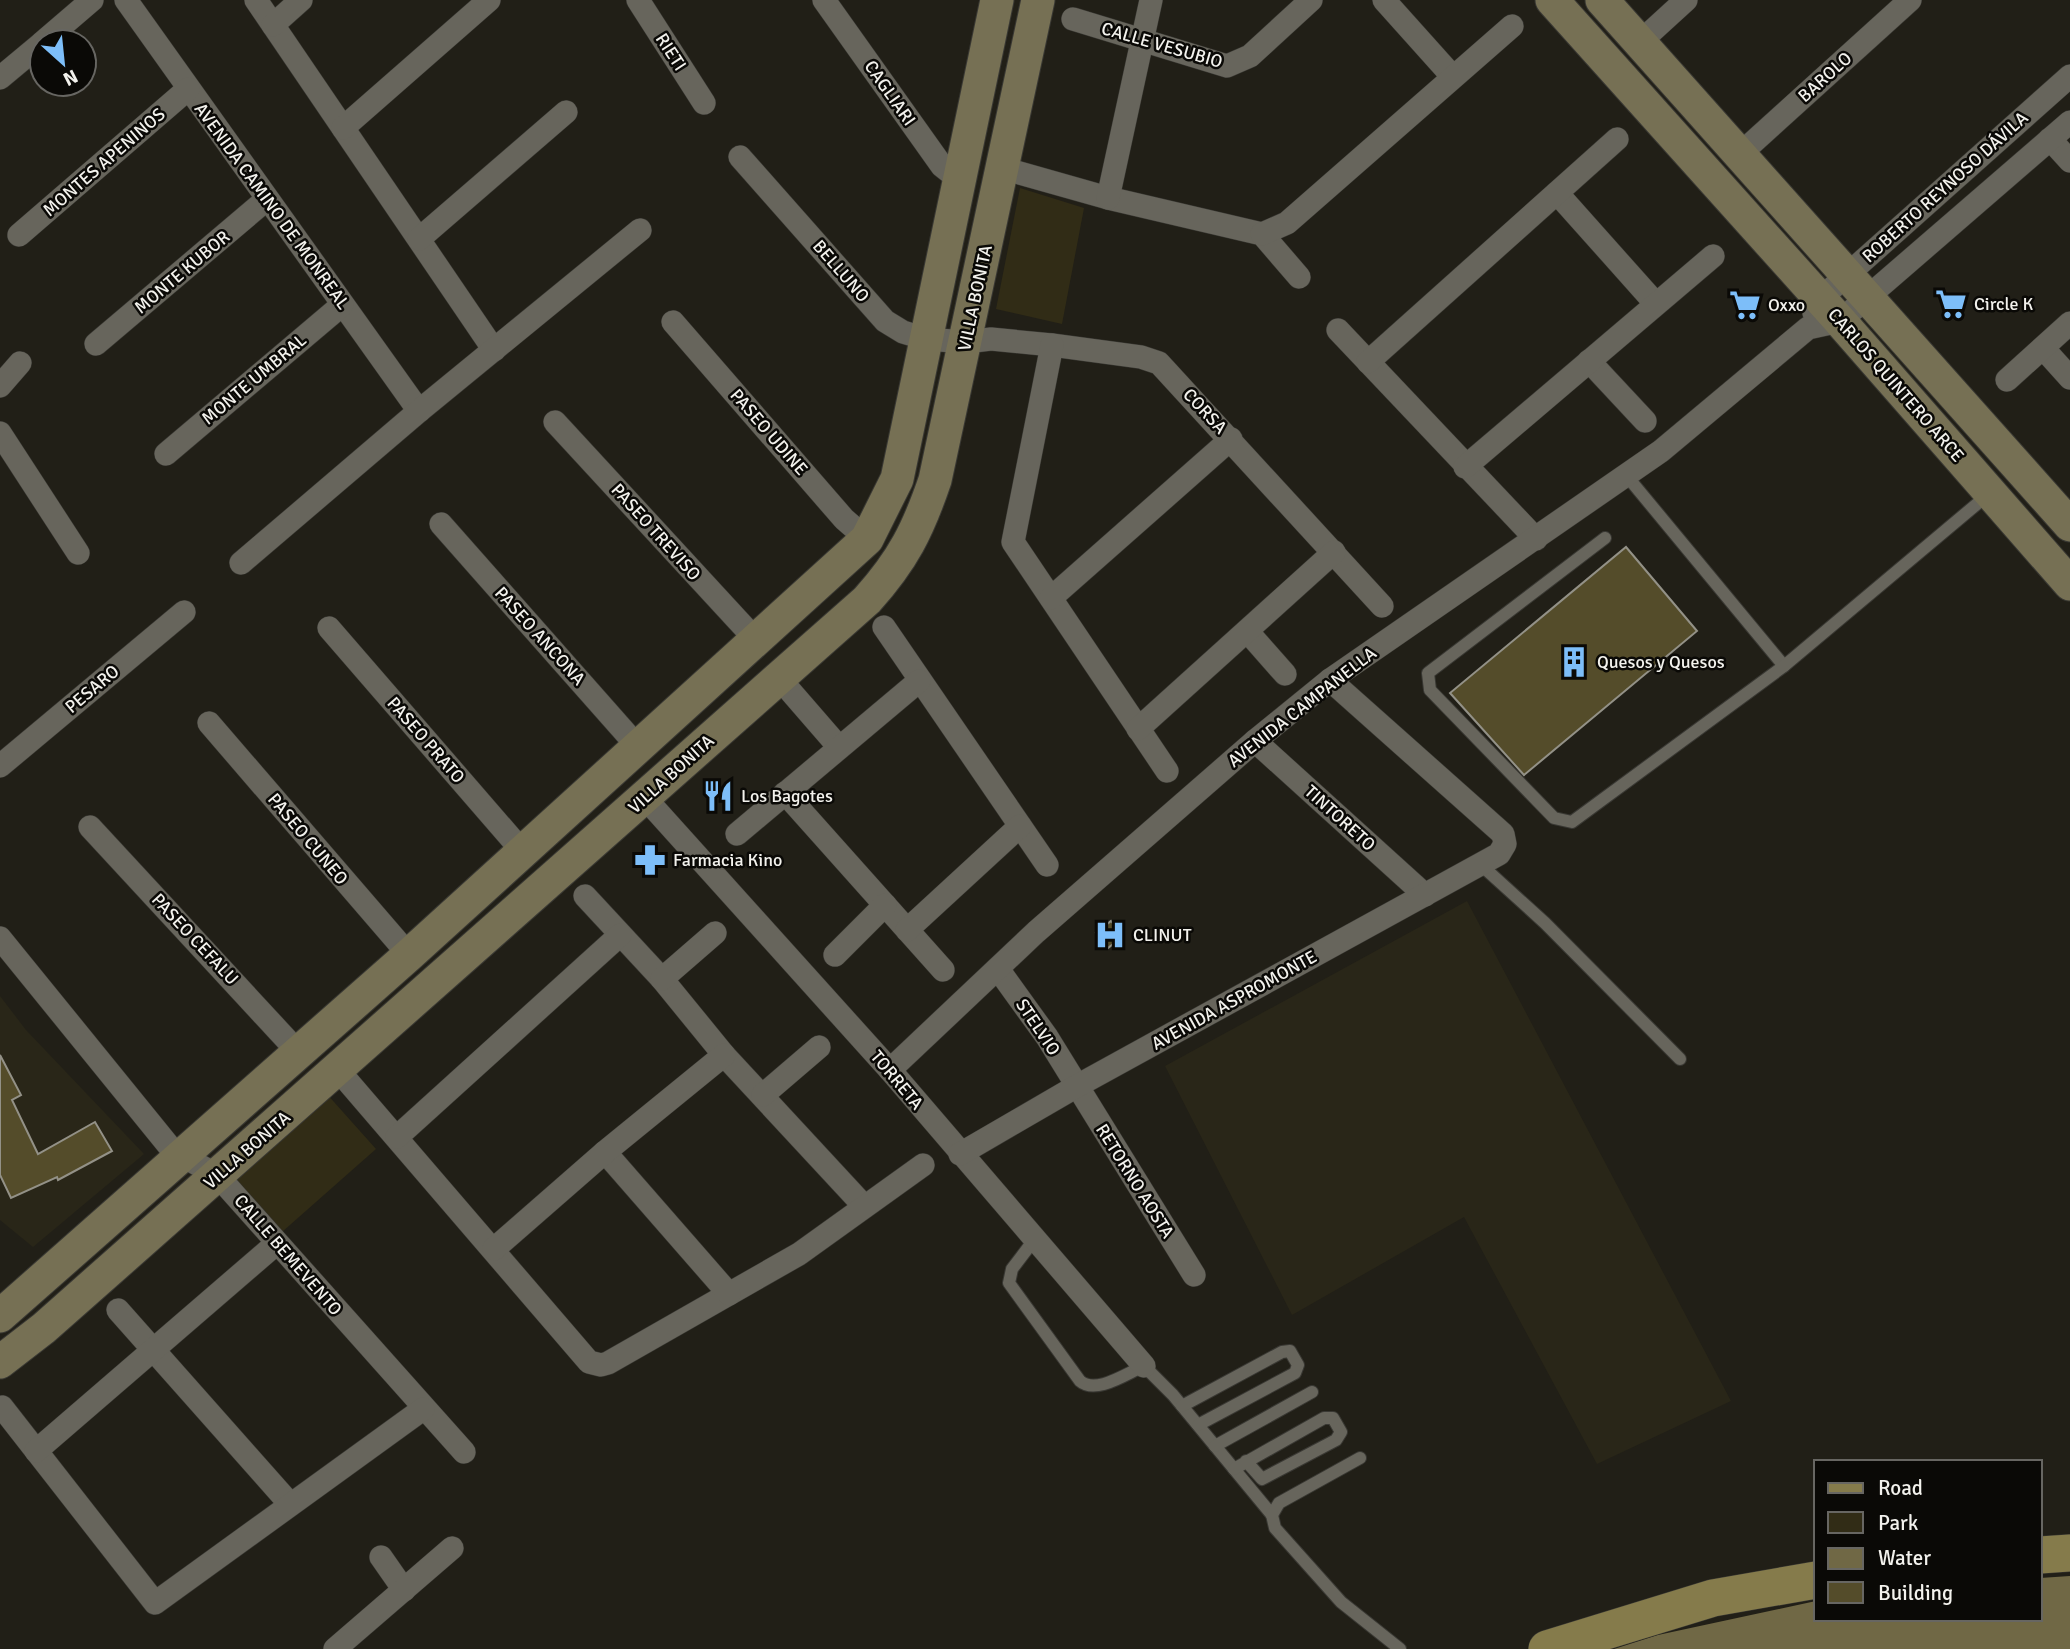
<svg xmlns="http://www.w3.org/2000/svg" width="2070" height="1649" font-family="Signika,sans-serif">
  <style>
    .built { fill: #292618 }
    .green { fill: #312c16 }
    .water { fill: #706845 }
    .building { fill: #544c2a; stroke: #939187; stroke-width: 2 }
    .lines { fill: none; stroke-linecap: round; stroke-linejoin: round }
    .lane-casing { stroke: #393833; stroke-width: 14 }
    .street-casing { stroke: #393833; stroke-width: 24 }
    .secondary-casing { stroke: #393833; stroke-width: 35 }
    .primary-casing { stroke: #393833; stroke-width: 38 }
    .lane { stroke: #67655c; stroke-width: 12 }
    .street { stroke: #67655c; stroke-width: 23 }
    .secondary { stroke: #767054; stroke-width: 33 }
    .primary { stroke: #857b4b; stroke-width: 37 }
    .labels { text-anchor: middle; stroke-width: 5; stroke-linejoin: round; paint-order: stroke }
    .street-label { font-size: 18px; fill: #f3f2ed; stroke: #0a0906 }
    .poi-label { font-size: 18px; fill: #f3f2ed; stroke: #0a0906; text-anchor: start }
  </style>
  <rect width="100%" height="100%" fill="#211f17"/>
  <g class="built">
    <polygon points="1467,901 1731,1401 1597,1464 1464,1217 1292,1315 1165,1066"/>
    <polygon points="0,996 26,1030 144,1154 33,1247 0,1220"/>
  </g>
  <g class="green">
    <polygon points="1020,188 1084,208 1062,324 996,309"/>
    <polygon points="326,1093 376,1149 282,1232 232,1177"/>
  </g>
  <polygon class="water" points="2070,1576 2070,1649 1614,1649 1658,1635 1816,1601 1816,1619 2040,1619 2040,1578"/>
  <g class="building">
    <polygon points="1626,547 1697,631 1524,775 1450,693"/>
    <polygon points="1111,921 1123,936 1108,948 1096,933"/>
    <polygon points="0,1055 21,1095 12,1100 38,1154 95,1122 112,1151 58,1180 57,1177 11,1198 0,1175"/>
  </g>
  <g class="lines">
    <defs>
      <g id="lane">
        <polyline points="1626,475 1784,666"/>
        <polyline points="1605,538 1428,673 1430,690 1554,818 1572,822 1784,666 1990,493"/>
        <polyline points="1480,864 1545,923 1680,1059"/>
        <path d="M1034,1240L1012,1269L1009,1283L1080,1381C1096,1395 1127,1373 1144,1366L1173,1395L1272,1515"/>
        <polyline points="1182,1406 1282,1352 1290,1351 1298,1365 1295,1373 1198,1425"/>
        <polyline points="1215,1446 1312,1392"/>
        <polyline points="1360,1458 1279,1503 1272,1515 1275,1528 1341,1602 1400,1649"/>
        <polyline points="1234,1469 1324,1418 1333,1418 1341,1432 1336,1440 1262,1479 1246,1461"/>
      </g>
      <g id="street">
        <polyline points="126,0 419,411"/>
        <polyline points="256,0 494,350"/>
        <polyline points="638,0 704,103"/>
        <polyline points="824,0 942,166 961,181"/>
        <polyline points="1384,0 1453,77"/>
        <polyline points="1073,19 1227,66 1250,56 1311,0"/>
        <polyline points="273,25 301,0"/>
        <polyline points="43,42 92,0"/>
        <polyline points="1640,42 1686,0"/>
        <polyline points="0,78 42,43"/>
        <polyline points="343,128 489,0"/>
        <polyline points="2050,139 2070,161"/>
        <polyline points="1740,154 1910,0"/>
        <polyline points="740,157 885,321 903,332 926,339 966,342 991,339 1052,345 1141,357 1159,363 1382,606"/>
        <polyline points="1002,168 1108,198 1262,234 1299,277"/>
        <polyline points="1557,193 1656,304"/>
        <polyline points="1108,198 1151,0"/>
        <polyline points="1262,234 1287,223 1512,26"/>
        <polyline points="19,235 188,89"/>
        <polyline points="419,239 566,112"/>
        <polyline points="1814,313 1820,299 2070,76"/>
        <polyline points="673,322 844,519 867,539"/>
        <polyline points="1338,330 1536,539"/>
        <polyline points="96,344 267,199"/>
        <polyline points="1052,345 1013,542 1167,771"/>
        <polyline points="2043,348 2070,378"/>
        <polyline points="1589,361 1645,421"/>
        <polyline points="1368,362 1617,139"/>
        <polyline points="2007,380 2070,323"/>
        <polyline points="0,386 20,363"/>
        <polyline points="555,422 757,641"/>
        <polyline points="0,433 78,553"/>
        <polyline points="166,454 342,305"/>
        <polyline points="1465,467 1713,256"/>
        <polyline points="441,524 639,748"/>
        <polyline points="241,563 419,411 640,230"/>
        <polyline points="1051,598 1231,439"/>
        <polyline points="884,627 1047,865"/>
        <polyline points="329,628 523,852"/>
        <polyline points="1247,631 1285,674"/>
        <polyline points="779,678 838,746"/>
        <polyline points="209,723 409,955"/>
        <polyline points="1138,729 1334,552"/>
        <polyline points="1255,741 1425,895"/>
        <polyline points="0,766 184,612"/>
        <polyline points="785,793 943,970"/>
        <polyline points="645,798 890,1070 1144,1366"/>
        <polyline points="90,827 299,1053"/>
        <polyline points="737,834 919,681"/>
        <polyline points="585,896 662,979 724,1055 864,1206"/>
        <polyline points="907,930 1020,826"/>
        <polyline points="0,938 173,1151 217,1175 464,1452"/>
        <polyline points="835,955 885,905"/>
        <polyline points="998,969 1047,1037 1194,1275"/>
        <polyline points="662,979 715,933"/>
        <polyline points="338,1070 589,1362 601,1365 608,1363 799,1254 923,1165"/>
        <polyline points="890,1070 1036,932 1255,741 1330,680 1661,451 1808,328 1840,321 2070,122"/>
        <polyline points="763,1095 819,1047"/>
        <polyline points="397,1137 620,935"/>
        <polyline points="605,1152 729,1294"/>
        <polyline points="960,1154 1077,1086 1499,854 1505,844 1503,834 1330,680"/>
        <polyline points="494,1249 605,1152 724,1055"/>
        <polyline points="118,1310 290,1504"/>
        <polyline points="2,1407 155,1603 423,1409"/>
        <polyline points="36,1451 277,1243"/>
        <polyline points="381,1557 404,1590"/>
        <polyline points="335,1649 452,1548"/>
      </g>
      <g id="secondary">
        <polyline points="1552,0 1840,321 2070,584"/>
        <polyline points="1602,0 2070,525"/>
        <polyline points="0,1316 409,955 867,539 897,479 997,0"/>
        <path d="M0,1362L44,1328L867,600C903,560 918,530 935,480L1038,0"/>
      </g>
      <g id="primary">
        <polyline points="2040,1555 2070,1553"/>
        <polyline points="1547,1649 1713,1598 1816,1580"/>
      </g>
    </defs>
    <use href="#lane" class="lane-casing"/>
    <use href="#street" class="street-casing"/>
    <use href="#secondary" class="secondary-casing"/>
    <use href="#primary" class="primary-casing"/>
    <use href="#lane" class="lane"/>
    <use href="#street" class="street"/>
    <use href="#secondary" class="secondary"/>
    <use href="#primary" class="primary"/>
  </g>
  <defs>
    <symbol id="supermarket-bare" viewBox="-9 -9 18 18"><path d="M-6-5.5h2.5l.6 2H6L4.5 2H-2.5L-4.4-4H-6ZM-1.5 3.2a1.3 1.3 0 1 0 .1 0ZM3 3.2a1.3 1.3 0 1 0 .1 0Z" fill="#7dbef9" stroke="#0a0906" stroke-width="2.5" paint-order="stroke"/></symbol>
    <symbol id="building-bare" viewBox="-9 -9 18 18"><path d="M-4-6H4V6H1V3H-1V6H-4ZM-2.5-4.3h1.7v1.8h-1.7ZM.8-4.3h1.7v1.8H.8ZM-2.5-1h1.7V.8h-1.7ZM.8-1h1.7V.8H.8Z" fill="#7dbef9" stroke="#0a0906" stroke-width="2.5" paint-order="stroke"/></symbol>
    <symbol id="restaurant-bare" viewBox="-9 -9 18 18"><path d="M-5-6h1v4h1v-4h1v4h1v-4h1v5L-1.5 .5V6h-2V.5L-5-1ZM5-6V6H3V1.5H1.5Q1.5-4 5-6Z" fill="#7dbef9" stroke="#0a0906" stroke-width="2.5" paint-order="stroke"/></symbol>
    <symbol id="pharmacy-bare" viewBox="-9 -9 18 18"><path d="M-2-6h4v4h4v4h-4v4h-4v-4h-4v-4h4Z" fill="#7dbef9" stroke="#0a0906" stroke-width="2.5" paint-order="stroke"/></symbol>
    <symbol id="hospital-bare" viewBox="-9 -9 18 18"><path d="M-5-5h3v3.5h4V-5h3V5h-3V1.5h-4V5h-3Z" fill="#7dbef9" stroke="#0a0906" stroke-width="2.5" paint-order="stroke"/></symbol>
  </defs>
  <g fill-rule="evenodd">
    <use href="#supermarket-bare" x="1929" y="282" width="44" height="44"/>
    <use href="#supermarket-bare" x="1723" y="283" width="44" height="44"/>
    <use href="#building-bare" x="1552" y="640" width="44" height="44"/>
    <use href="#restaurant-bare" x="696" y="774" width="44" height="44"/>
    <use href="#pharmacy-bare" x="628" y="838" width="44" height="44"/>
    <use href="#hospital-bare" x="1088" y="913" width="44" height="44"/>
  </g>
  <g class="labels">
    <g class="street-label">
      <text transform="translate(1162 45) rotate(16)" y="6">CALLE VESUBIO</text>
      <text transform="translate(671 52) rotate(57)" y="6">RIETI</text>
      <text transform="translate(1825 77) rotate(-42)" y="6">BAROLO</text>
      <text transform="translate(890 93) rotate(55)" y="6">CAGLIARI</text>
      <text transform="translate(104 162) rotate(-41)" y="6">MONTES APENINOS</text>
      <text transform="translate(1945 187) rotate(-42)" y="6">ROBERTO REYNOSO DÁVILA</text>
      <text transform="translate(272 206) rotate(54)" y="6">AVENIDA CAMINO DE MONREAL</text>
      <text transform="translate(841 271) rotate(49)" y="6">BELLUNO</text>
      <text transform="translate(182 272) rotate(-40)" y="6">MONTE KUBOR</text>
      <text transform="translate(975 298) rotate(-78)" y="6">VILLA BONITA</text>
      <text transform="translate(254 379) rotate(-40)" y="6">MONTE UMBRAL</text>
      <text transform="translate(1896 385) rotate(49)" y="6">CARLOS QUINTERO ARCE</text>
      <text transform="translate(1205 411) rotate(47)" y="6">CORSA</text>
      <text transform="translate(769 432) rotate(49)" y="6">PASEO UDINE</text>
      <text transform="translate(656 532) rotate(48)" y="6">PASEO TREVISO</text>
      <text transform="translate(540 636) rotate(48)" y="6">PASEO ANCONA</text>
      <text transform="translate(92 689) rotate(-40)" y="6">PESARO</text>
      <text transform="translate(1302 707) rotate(-38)" y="6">AVENIDA CAMPANELLA</text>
      <text transform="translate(426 740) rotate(49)" y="6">PASEO PRATO</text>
      <text transform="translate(671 774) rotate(-42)" y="6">VILLA BONITA</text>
      <text transform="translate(1340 818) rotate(42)" y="6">TINTORETO</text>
      <text transform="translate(308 839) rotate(50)" y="6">PASEO CUNEO</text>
      <text transform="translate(195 939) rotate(47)" y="6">PASEO CEFALU</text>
      <text transform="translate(1234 1000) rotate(-29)" y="6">AVENIDA ASPROMONTE</text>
      <text transform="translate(1038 1027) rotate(56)" y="6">STELVIO</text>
      <text transform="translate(897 1080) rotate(50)" y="6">TORRETA</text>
      <text transform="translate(247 1150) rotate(-41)" y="6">VILLA BONITA</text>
      <text transform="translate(1135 1181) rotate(58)" y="6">RETORNO AOSTA</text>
      <text transform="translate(288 1255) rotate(49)" y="6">CALLE BEMEVENTO</text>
    </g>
    <g class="poi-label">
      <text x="1974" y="310">Circle K</text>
      <text x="1768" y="311">Oxxo</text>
      <text x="1597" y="668">Quesos y Quesos</text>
      <text x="741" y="802">Los Bagotes</text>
      <text x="673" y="866">Farmacia Kino</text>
      <text x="1133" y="941">CLINUT</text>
    </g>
  </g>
  <rect x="1814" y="1460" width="228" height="161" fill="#0a0906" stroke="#676662" stroke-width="2"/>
  <rect x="1828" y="1483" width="35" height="10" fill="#857b4b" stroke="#676662" stroke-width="2"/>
  <text x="1878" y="1495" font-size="21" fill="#f3f2ed">Road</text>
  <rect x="1828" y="1512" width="35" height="21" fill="#312c16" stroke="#676662" stroke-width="2"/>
  <text x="1878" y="1530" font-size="21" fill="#f3f2ed">Park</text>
  <rect x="1828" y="1548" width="35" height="21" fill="#706845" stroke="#676662" stroke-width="2"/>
  <text x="1878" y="1565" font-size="21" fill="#f3f2ed">Water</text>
  <rect x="1828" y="1582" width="35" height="21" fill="#544c2a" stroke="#676662" stroke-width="2"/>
  <text x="1878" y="1600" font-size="21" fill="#f3f2ed">Building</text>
  <g transform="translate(63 63) rotate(153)"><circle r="33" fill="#0a0906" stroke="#676662" stroke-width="2"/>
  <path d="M0-5L12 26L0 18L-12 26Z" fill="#7dbef9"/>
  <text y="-10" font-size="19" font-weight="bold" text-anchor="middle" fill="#f3f2ed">N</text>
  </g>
</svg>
